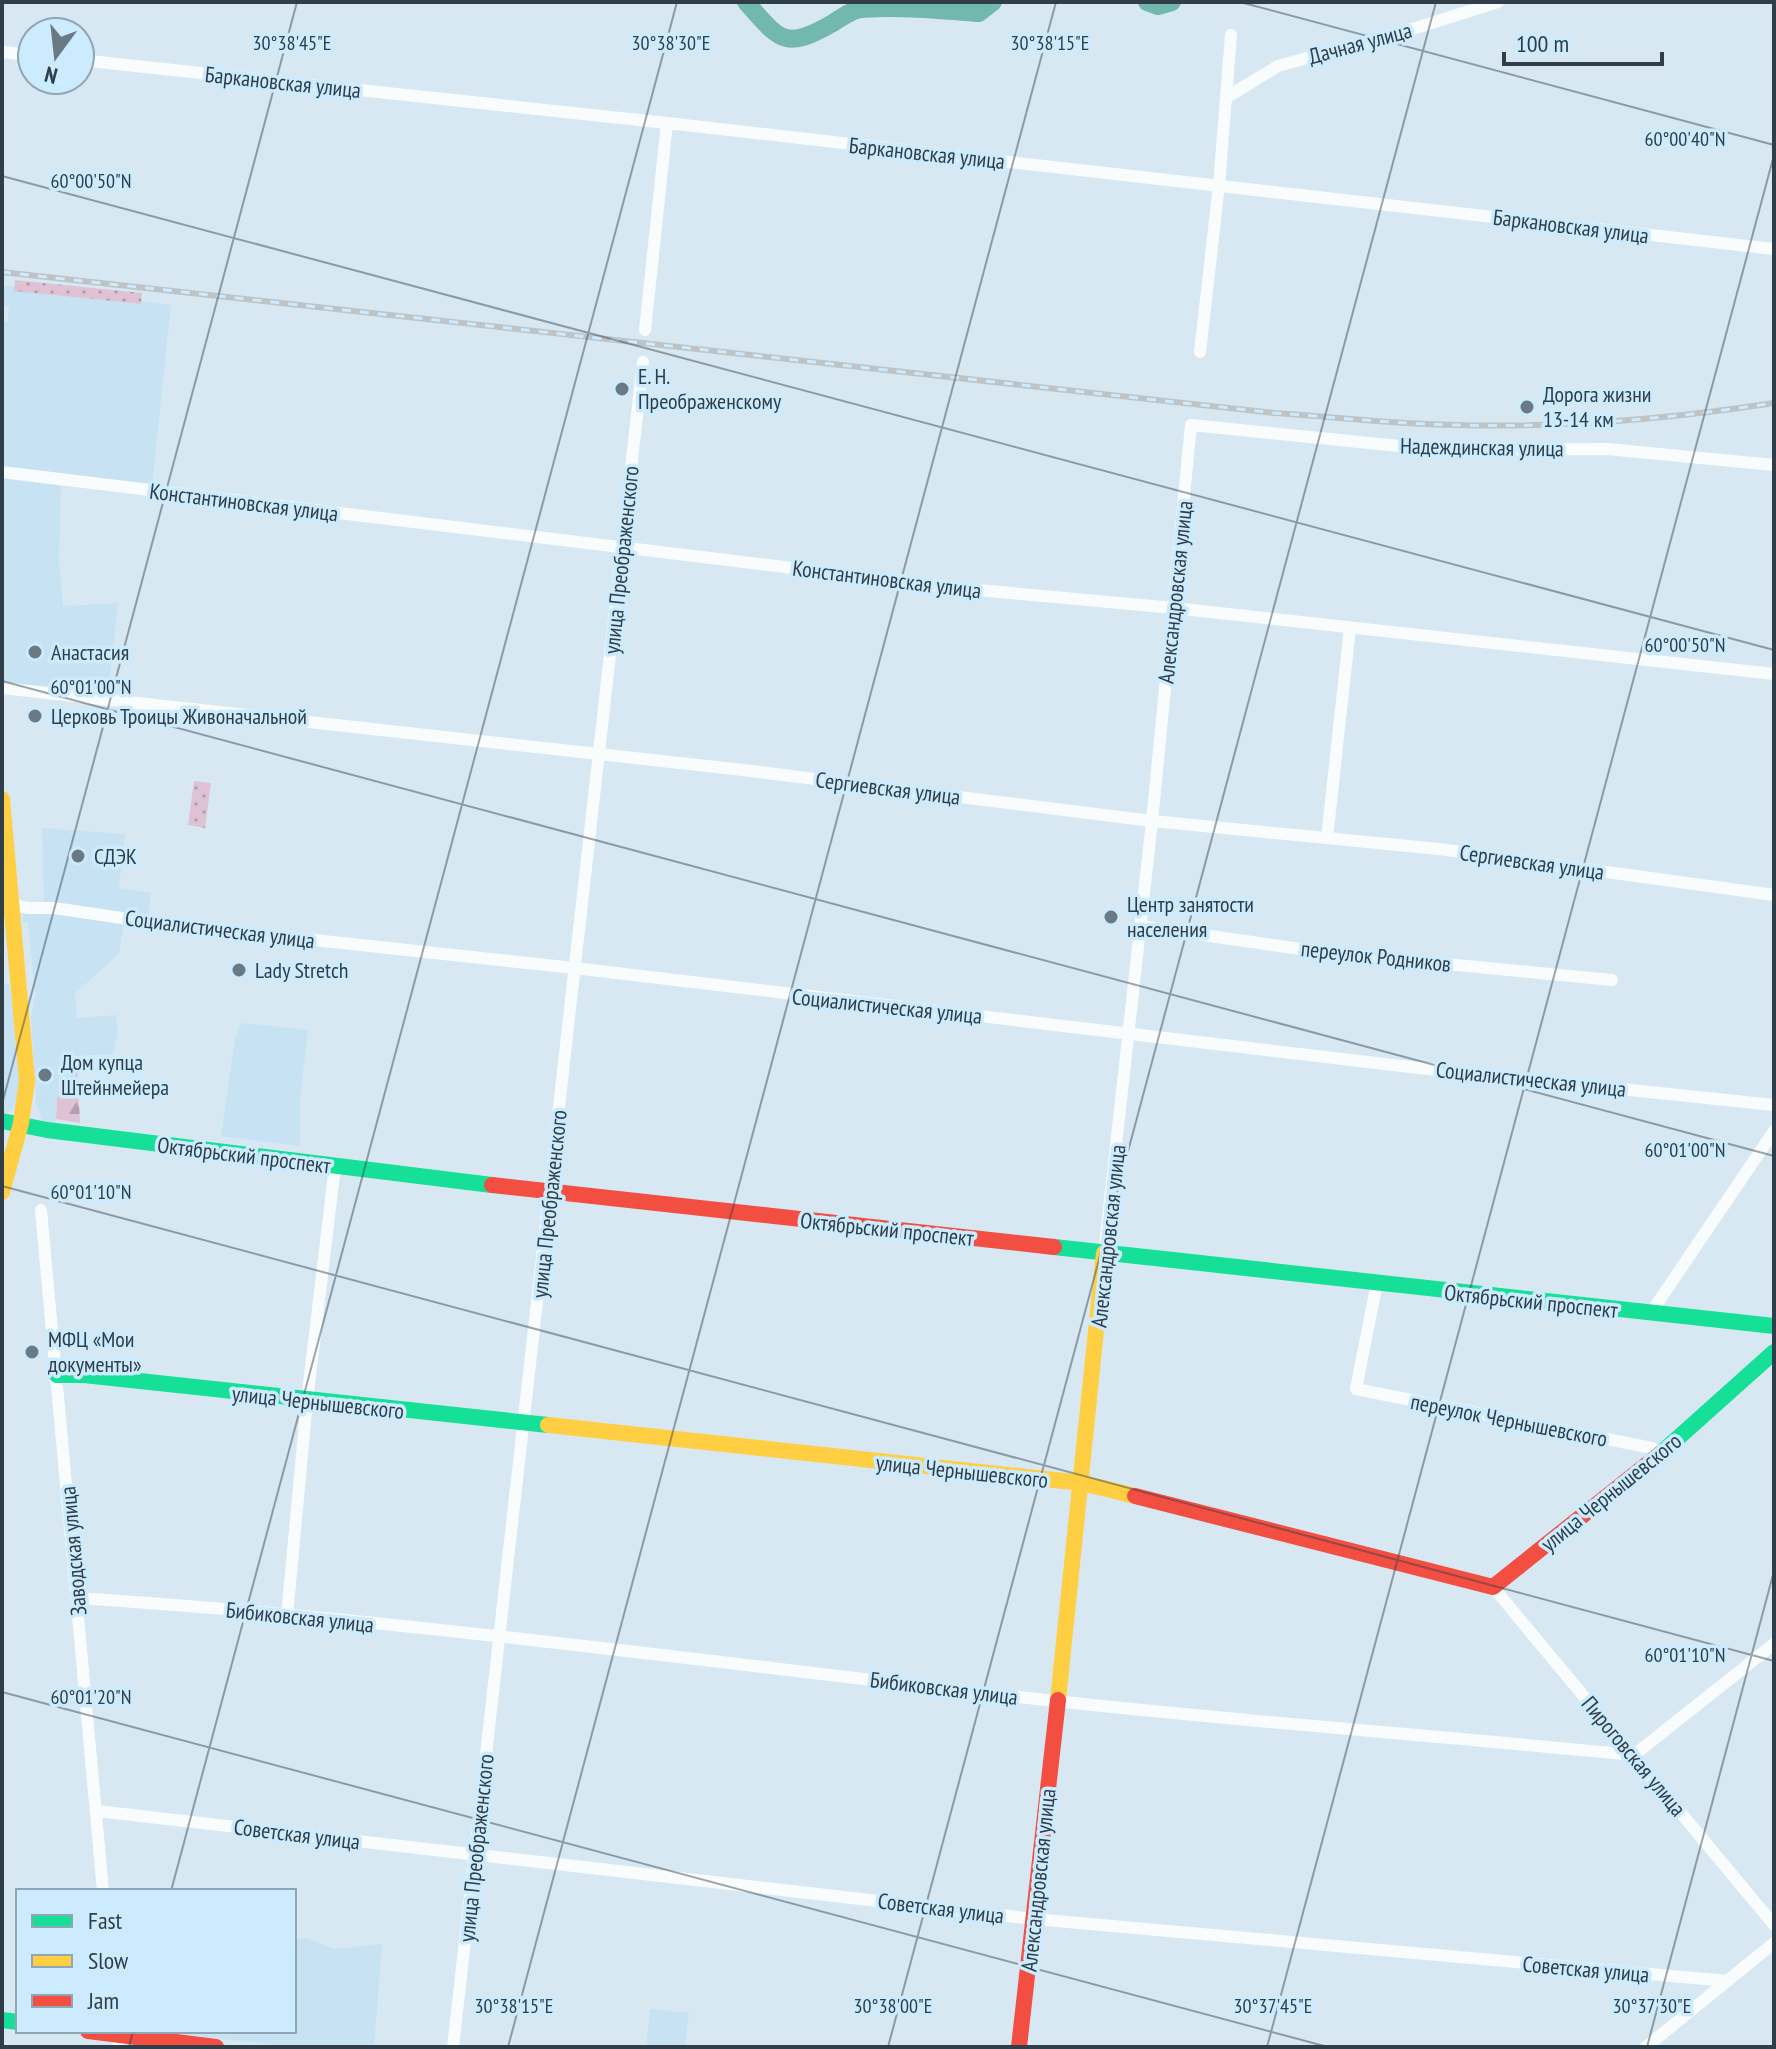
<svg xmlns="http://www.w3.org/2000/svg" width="1776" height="2049" font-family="'PT Sans Narrow',sans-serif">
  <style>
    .built { fill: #c7e2f3 }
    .green { fill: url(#green-dots) }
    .forest { fill: url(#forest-firs) }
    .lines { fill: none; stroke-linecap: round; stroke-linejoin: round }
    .river { stroke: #73b8ad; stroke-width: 18 }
    .street { stroke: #f9fcfd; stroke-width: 12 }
    .fast { stroke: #16e098; stroke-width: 16 }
    .slow { stroke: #ffcf43; stroke-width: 16 }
    .jam { stroke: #f24e42; stroke-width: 16 }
    .rail-casing { stroke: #bec3c6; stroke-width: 6 }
    .rail { stroke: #cdebfe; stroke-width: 3; stroke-dasharray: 9; stroke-linecap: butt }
    .ticks { fill: none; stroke: #2f3e48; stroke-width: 2; stroke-opacity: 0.45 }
    .poi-dot { fill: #6a7a84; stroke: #cdebfe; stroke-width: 3 }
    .labels { text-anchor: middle; stroke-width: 7; stroke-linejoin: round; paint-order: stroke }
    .street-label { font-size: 22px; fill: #2f3e48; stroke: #cdebfe }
    .poi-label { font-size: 22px; fill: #2f3e48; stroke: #cdebfe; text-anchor: start }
    .ticks-label { font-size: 20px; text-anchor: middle; fill: #2f3e48; stroke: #cdebfe; stroke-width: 7; stroke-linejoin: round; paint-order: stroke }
  </style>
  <defs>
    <pattern id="green-dots" width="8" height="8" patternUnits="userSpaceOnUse" patternTransform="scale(2)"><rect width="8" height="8" fill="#dfc3d5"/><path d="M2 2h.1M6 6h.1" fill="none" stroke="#b5a0af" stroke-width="1.8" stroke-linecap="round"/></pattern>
    <pattern id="forest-firs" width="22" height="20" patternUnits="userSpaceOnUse" patternTransform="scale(2)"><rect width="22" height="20" fill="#dfc3d5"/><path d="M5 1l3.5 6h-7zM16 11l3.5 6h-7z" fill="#b5a0af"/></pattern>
  </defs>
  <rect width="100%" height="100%" fill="#d8e8f3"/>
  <g class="built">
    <polygon points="2,286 14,287 14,291 140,304 141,301 171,305 152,486 2,469 2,322 8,321 9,306 2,306"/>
    <polygon points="2,478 61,486 59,560 63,606 118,603 108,696 4,683 2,680"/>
    <polygon points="42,828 125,834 119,888 151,893 148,917 44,903"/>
    <polygon points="26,913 55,913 124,922 119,954 75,993 77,1018 116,1015 118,1030 113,1054 77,1056 77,1062 71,1062 70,1086 57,1098 55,1126 42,1121 36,1103 31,1017 35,995 28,922 22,922 22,918"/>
    <polygon points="10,984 19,1081 17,1102 13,1109 7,1113 2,1112 2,985"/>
    <polygon points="242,1023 308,1030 300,1099 300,1146 221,1136 235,1039"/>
    <polygon points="306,1938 334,1949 382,1944 374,2047 290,2047 153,2031 294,2031 294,1940"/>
    <polygon points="650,2009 689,2013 685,2047 646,2047"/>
  </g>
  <g class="green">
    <polygon points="15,280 142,293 141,304 14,291"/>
    <polygon points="194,781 211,783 205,828 188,825"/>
  </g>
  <polygon class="forest" points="70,1062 77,1062 80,1123 56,1119 57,1098 70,1085"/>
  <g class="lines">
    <g class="river">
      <path d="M746,2C780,40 784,51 833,23C841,18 851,10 861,9C900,6 940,10 979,13L993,2"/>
      <polyline points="1147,2 1158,6 1172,2"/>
    </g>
    <g class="street">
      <polyline points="2,52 32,55"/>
      <polyline points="80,60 667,123 1774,249"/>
      <polyline points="1227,97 1278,66 1419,27 1498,2"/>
      <polyline points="645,330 667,123"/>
      <polyline points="1200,352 1219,185 1231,35"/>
      <polyline points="2,472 957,588 1174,608 1774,674"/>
      <polyline points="2,688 743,770 1152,821 1439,849 1774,895"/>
      <polyline points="1327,838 1350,628"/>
      <polyline points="2,902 28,908 54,908 156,923 574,968 1410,1067 1774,1105"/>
      <polyline points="1140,926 1322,952 1612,980"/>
      <polyline points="41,1210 103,1891"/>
      <polyline points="1104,1253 1152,821 1191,425 1399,446 1465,450 1607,449 1774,465"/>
      <polyline points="1377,1283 1356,1389 1652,1448 1661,1453"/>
      <polyline points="1650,1314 1774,1131"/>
      <polyline points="1493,1587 1774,1925"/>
      <path d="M77,1598C404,1619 729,1665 1055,1701C1247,1722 1441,1736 1634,1755L1774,1644"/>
      <polyline points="287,1616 307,1401 335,1166"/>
      <polyline points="97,1811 1034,1919 1728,1981"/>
      <polyline points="118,2044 118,2047"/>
      <polyline points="453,2047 643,362"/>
      <polyline points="1646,2047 1774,1943"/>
    </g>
    <g class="fast">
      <polyline points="2,1121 47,1130 492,1185"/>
      <polyline points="1054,1247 1774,1326"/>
      <polyline points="57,1375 84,1375 548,1425"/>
      <polyline points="1660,1454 1774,1352"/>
      <polyline points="2,2020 18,2022"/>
    </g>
    <g class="slow">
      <polyline points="2,799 27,1081 21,1123 2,1192"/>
      <polyline points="548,1425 1082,1483 1135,1496"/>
      <polyline points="1058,1700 1104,1253"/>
    </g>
    <g class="jam">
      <polyline points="492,1185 1054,1247"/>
      <polyline points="1135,1496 1493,1587 1660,1454"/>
      <polyline points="88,2031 216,2047"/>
      <polyline points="1019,2047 1058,1700"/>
    </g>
    <defs>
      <path id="rail" d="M2,272L1274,413C1335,417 1396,424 1457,425C1564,428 1669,419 1774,403"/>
    </defs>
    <use href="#rail" class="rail-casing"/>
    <use href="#rail" class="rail"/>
  </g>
  <path class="ticks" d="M1240,2L1774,145M2,176L1774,650M2,681L1774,1156M2,1104L297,2M2,1186L1774,1661M2,1692L1328,2047M171,1891L677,2M129,2047L133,2031M508,2047L1056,2M888,2047L1436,2M1267,2047L1774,155M1647,2047L1774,1571"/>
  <g class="poi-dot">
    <circle cx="622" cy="389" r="8"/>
    <circle cx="1527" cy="407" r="8"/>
    <circle cx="35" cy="652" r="8"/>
    <circle cx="35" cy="716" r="8"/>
    <circle cx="78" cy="856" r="8"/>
    <circle cx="1111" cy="917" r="8"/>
    <circle cx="239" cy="970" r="8"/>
    <circle cx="45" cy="1075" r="8"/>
    <circle cx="32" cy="1352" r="8"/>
  </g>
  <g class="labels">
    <g class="street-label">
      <text transform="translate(1360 43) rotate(-15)" y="8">Дачная улица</text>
      <text transform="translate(283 82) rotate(6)" y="8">Баркановская улица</text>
      <text transform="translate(927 153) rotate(6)" y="8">Баркановская улица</text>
      <text transform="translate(1571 226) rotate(7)" y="8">Баркановская улица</text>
      <text transform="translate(1482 447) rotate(1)" y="8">Надеждинская улица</text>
      <text transform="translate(244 502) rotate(7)" y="8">Константиновская улица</text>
      <text transform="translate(621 560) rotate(-84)" y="8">улица Преображенского</text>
      <text transform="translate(887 579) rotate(7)" y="8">Константиновская улица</text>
      <text transform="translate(1175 592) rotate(-84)" y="8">Александровская улица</text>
      <text transform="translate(888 788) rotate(7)" y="8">Сергиевская улица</text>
      <text transform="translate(1532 862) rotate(8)" y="8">Сергиевская улица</text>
      <text transform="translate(220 929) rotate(7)" y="8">Социалистическая улица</text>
      <text transform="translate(1376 956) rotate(6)" y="8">переулок Родников</text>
      <text transform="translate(887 1006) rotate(6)" y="8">Социалистическая улица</text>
      <text transform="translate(1531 1079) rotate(6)" y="8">Социалистическая улица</text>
      <text transform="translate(244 1155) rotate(7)" y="8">Октябрьский проспект</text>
      <text transform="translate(549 1204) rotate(-84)" y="8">улица Преображенского</text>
      <text transform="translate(887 1229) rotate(6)" y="8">Октябрьский проспект</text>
      <text transform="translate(1108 1236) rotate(-84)" y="8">Александровская улица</text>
      <text transform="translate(1531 1301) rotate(6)" y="8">Октябрьский проспект</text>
      <text transform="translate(318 1402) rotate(6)" y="8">улица Чернышевского</text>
      <text transform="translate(1509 1420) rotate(11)" y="8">переулок Чернышевского</text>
      <text transform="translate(962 1471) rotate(6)" y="8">улица Чернышевского</text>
      <text transform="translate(1611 1492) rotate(-39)" y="8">улица Чернышевского</text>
      <text transform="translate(73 1551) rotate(-95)" y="8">Заводская улица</text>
      <text transform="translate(300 1617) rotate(6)" y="8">Бибиковская улица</text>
      <text transform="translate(944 1688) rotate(7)" y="8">Бибиковская улица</text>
      <text transform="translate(1634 1756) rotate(50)" y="8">Пироговская улица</text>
      <text transform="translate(297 1834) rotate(7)" y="8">Советская улица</text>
      <text transform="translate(476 1848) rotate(-84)" y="8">улица Преображенского</text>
      <text transform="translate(1038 1880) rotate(-84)" y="8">Александровская улица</text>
      <text transform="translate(941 1908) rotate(7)" y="8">Советская улица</text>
      <text transform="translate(1586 1969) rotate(5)" y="8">Советская улица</text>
    </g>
    <g class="poi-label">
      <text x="638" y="384">Е. Н.<tspan x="638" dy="25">Преображенскому</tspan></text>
      <text x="1543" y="402">Дорога жизни<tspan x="1543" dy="25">13-14 км</tspan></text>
      <text x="51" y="660">Анастасия</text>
      <text x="51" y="724">Церковь Троицы Живоначальной</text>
      <text x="94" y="864">СДЭК</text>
      <text x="1127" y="912">Центр занятости<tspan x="1127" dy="25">населения</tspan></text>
      <text x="255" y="978">Lady Stretch</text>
      <text x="61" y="1070">Дом купца<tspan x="61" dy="25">Штейнмейера</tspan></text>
      <text x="48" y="1347">МФЦ «Мои<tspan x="48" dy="25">документы»</tspan></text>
    </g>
  </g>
  <g class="ticks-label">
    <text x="292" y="50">30°38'45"E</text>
    <text x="671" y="50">30°38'30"E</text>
    <text x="1050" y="50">30°38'15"E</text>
    <text x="1685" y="146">60°00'40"N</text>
    <text x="91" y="188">60°00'50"N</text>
    <text x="1685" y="652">60°00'50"N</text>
    <text x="91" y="694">60°01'00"N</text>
    <text x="1685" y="1157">60°01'00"N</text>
    <text x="91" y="1199">60°01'10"N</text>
    <text x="1685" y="1662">60°01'10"N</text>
    <text x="91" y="1704">60°01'20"N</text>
    <text x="514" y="2013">30°38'15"E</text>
    <text x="893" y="2013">30°38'00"E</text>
    <text x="1273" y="2013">30°37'45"E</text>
    <text x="1652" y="2013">30°37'30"E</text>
  </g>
  <rect width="1776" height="2049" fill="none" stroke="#2f3e48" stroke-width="8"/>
  <rect x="16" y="1889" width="280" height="144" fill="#cdebfe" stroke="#8ea6b5" stroke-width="2"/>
  <rect x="32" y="1915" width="40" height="12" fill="#16e098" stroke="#8ea6b5" stroke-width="2"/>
  <text x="88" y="1929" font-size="24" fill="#2f3e48">Fast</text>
  <rect x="32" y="1955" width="40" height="12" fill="#ffcf43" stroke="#8ea6b5" stroke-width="2"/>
  <text x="88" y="1969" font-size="24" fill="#2f3e48">Slow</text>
  <rect x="32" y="1995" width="40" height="12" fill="#f24e42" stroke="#8ea6b5" stroke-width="2"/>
  <text x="88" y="2009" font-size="24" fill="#2f3e48">Jam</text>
  <g transform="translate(56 56) rotate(195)"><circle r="38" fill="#cdebfe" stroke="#8ea6b5" stroke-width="2"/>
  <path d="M0-6L14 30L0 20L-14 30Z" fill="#6a7a84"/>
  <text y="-12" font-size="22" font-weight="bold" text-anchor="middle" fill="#2f3e48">N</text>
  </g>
  <path d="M1504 52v12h158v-12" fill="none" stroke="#2f3e48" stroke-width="4"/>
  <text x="1516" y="52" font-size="24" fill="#2f3e48" stroke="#cdebfe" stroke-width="6" paint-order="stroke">100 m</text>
</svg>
